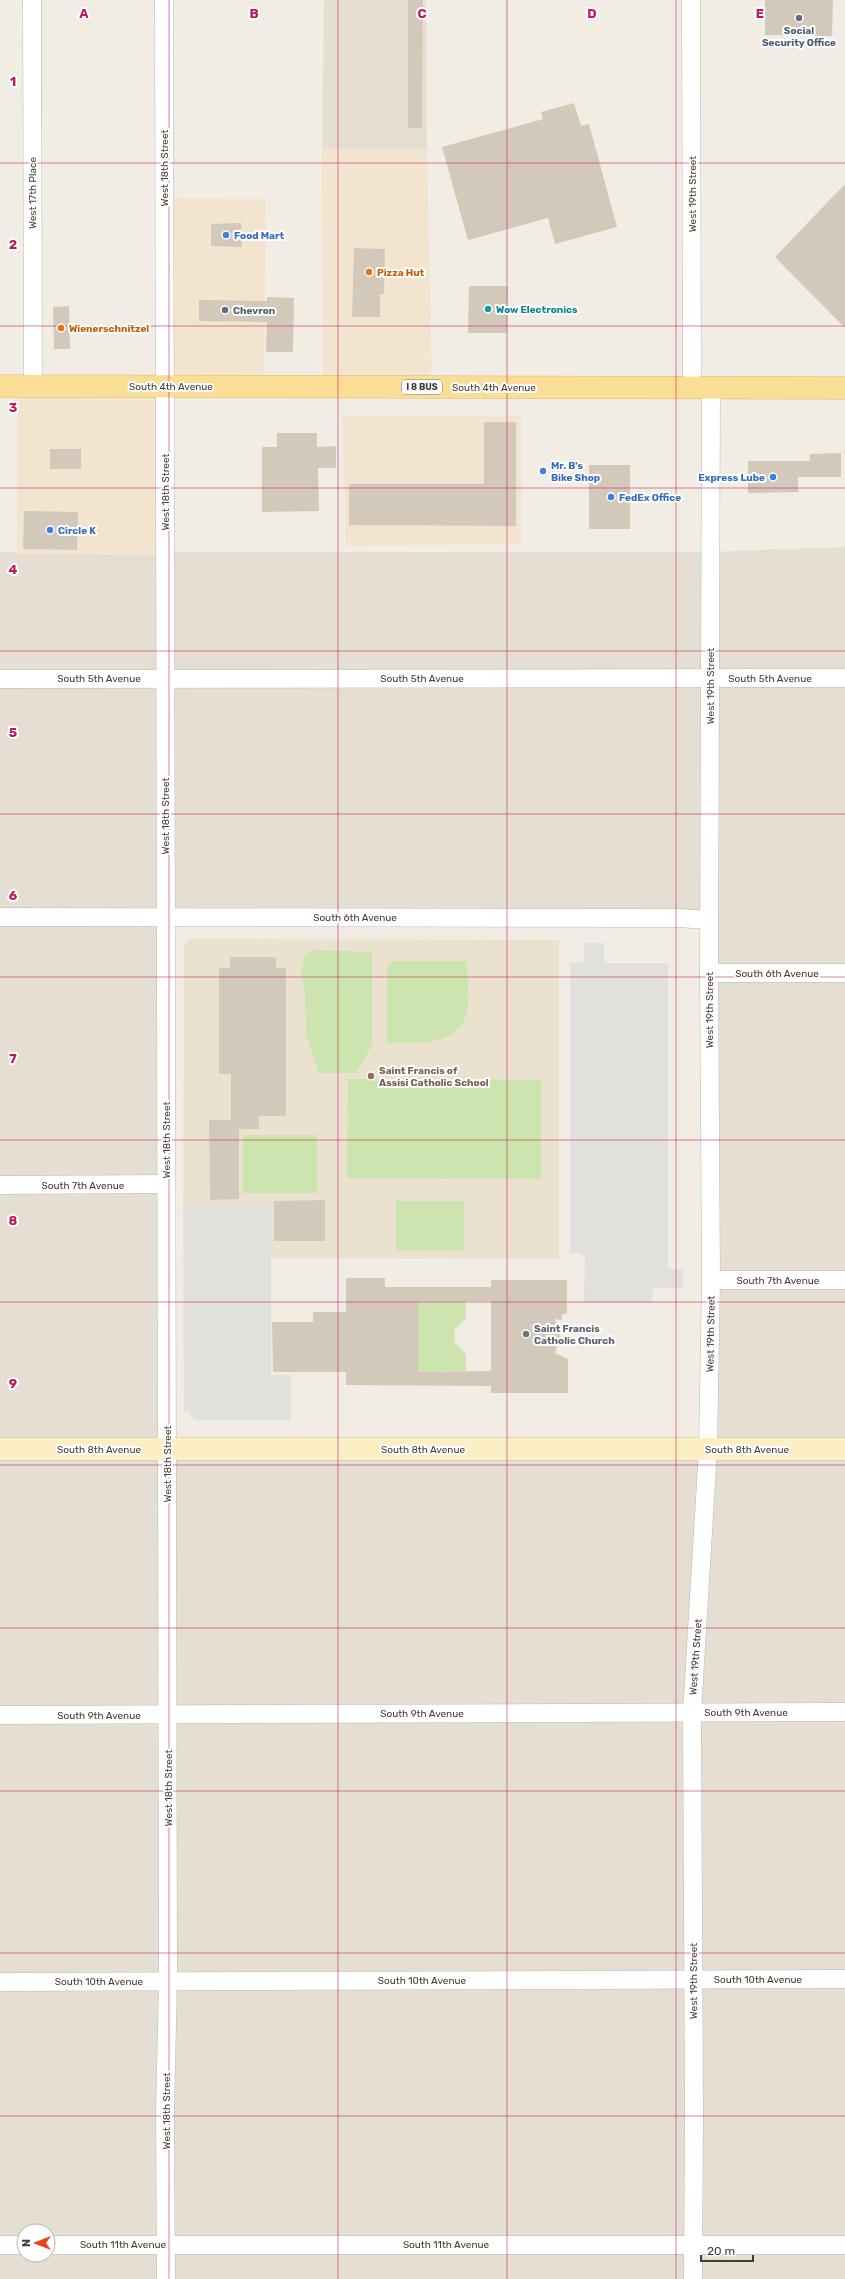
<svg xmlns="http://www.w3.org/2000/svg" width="845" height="2279" font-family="Rubik,sans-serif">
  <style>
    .residential { fill: #e5dfd3; fill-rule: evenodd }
    .commercial { fill: #f3e4d0 }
    .education { fill: #eae2cf }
    .green { fill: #cce4ae }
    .parking { fill: #e2e0dd }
    .building { fill: #d2c9ba; fill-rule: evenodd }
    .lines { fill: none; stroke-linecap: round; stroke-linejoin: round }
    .street-casing { stroke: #bfb8aa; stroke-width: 19 }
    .secondary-casing { stroke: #d0c196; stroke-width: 23 }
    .primary-casing { stroke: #deba66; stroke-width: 23 }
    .street { stroke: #fff; stroke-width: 18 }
    .secondary { stroke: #fcefc4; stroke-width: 22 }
    .primary { stroke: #fade95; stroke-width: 22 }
    .grid { fill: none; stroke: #c2185b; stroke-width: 1; stroke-opacity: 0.55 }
    .service-dot { fill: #5c6f8a; stroke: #fff; stroke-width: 1.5 }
    .shop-dot { fill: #3f7fe0; stroke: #fff; stroke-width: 1.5 }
    .food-dot { fill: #e8710a; stroke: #fff; stroke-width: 1.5 }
    .culture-dot { fill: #0f9aa8; stroke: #fff; stroke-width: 1.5 }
    .education-dot { fill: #8d6e63; stroke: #fff; stroke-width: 1.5 }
    .worship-dot { fill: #6b7280; stroke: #fff; stroke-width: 1.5 }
    .labels { text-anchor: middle; stroke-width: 4; stroke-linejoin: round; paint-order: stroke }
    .shield { fill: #fff; stroke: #7b7871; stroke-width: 1 }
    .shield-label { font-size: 9px; font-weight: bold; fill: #433e34 }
    .service-label { font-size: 10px; font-weight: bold; fill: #4e5e75; stroke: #fff }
    .street-label { font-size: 10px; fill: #433e34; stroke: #fff }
    .shop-label { font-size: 10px; font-weight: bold; fill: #366cbe; stroke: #fff; text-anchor: start }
    .food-label { font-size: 10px; font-weight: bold; fill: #c56008; stroke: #fff; text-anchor: start }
    .culture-label { font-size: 10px; font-weight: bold; fill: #0d838f; stroke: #fff; text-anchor: start }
    .education-label { font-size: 10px; font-weight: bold; fill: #785e54; stroke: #fff; text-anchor: start }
    .worship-label { font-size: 10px; font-weight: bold; fill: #5b616d; stroke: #fff; text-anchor: start }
    .grid-label { font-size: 13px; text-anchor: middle; font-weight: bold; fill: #c2185b; stroke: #fff; stroke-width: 4; stroke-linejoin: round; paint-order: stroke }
  </style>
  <rect width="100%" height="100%" fill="#f1ede4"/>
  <g class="residential">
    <polygon points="324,0 426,0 427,149 322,149"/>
    <path d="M845,547V2279H0V552H710ZM166,917L709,920L708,1448L167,1449ZM24,2231H48V2255H24Z"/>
  </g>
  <g class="commercial">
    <polygon points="322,149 427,149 432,387 166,386 165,555 17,554 17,386 164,386 164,198 266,199 264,385 323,385"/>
    <polygon points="342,416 521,416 521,544 346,546"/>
  </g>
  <polygon class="education" points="190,939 559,940 559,1259 271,1258 271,1207 183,1207 184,946"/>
  <g class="green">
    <polygon points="312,950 372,952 372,1045 356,1073 319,1073 306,1035 305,992 301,970 305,955"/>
    <path d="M392,961H467C467,977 470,996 467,1011C459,1048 415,1043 387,1043V967Z"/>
    <polygon points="348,1079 541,1080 541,1179 347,1178"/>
    <rect x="243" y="1135" width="74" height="58"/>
    <rect x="396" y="1201" width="68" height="49"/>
    <polygon points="418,1301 466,1301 466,1318 454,1330 455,1343 466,1354 466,1371 418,1372"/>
  </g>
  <g class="parking">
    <polygon points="584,943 604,943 604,960 606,963 668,963 668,1269 683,1269 683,1288 655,1288 653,1290 652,1303 584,1303 585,1257 581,1253 570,1253 570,963 582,963 584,960"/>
    <polygon points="183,1207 271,1207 271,1375 291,1375 291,1420 195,1420 188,1412 184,1412"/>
  </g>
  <g class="building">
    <polygon points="408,0 423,0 422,128 408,128"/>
    <polygon points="765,0 833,0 832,36 765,35"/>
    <polygon points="574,103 581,126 589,124 617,227 555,244 548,218 468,240 442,147 543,119 541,112"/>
    <polygon points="845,184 845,328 775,257"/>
    <polygon points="241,223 242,247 211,246 211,224"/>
    <polygon points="354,248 385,249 384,294 380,294 380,317 352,317"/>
    <polygon points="469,286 508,286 507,333 468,333"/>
    <polygon points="267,297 294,298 293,352 266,352 267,322 199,321 199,300 267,301"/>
    <polygon points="69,306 70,349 54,349 53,307"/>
    <polygon points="484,422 516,422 516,526 349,525 349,484 484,484"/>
    <polygon points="277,433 317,433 317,447 336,446 336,468 318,468 319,511 262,512 262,447 277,447"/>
    <rect x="50" y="449" width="31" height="20"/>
    <polygon points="841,453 841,477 798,477 798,492 748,493 748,461 810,461 810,454"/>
    <rect x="589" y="465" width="41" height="64"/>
    <polygon points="24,511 78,512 77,550 23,549"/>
    <polygon points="230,957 276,957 276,968 286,968 286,1116 259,1116 259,1129 239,1129 239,1199 210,1200 209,1120 231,1120 231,1074 219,1074 219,968 230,968"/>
    <polygon points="325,1200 325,1241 274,1241 274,1201"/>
    <path d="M346,1278H385V1287H491V1280H567V1313L562,1315V1320L555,1319L560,1336L555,1353L568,1359V1393H491V1386L346,1385V1372H273L272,1322H313V1312H346ZM418,1301H491V1371L418,1372Z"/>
  </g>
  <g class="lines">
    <defs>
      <g id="street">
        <polyline points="32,0 33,386"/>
        <polyline points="164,0 168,1981 165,2113 166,2279"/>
        <polyline points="691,0 692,388"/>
        <polyline points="0,679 845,678"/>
        <polyline points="0,917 678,918 709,920"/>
        <polyline points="709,973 845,973"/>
        <polyline points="0,1185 166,1184"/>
        <polyline points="711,1280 845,1280"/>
        <polyline points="0,1715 845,1712"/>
        <polyline points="0,1982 845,1979"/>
        <polyline points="0,2245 24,2245"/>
        <polyline points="48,2245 845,2245"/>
        <polyline points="693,2279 694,2113 692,1713 708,1449 711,1280 709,973 711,388"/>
      </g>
      <polyline id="secondary" points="0,1449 845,1449"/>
      <polyline id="primary" points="0,386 845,388"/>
    </defs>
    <use href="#street" class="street-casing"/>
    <use href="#secondary" class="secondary-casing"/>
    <use href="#primary" class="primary-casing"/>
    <use href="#street" class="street"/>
    <use href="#secondary" class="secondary"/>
    <use href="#primary" class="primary"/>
  </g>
  <path class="grid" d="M169,0V2279M338,0V2279M507,0V2279M676,0V2279M0,163H845M0,326H845M0,488H845M0,651H845M0,814H845M0,977H845M0,1140H845M0,1302H845M0,1465H845M0,1628H845M0,1791H845M0,1953H845M0,2116H845"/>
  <g class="service-dot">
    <circle cx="799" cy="18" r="4"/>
    <circle cx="225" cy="310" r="4"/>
  </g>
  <g class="shop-dot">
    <circle cx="226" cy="235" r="4"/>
    <circle cx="543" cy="471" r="4"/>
    <circle cx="773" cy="477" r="4"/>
    <circle cx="611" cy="497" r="4"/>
    <circle cx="50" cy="530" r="4"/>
  </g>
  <g class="food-dot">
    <circle cx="369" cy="272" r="4"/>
    <circle cx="61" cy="328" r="4"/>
  </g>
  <circle class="culture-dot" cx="488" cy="309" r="4"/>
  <circle class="education-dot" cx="371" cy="1076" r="4"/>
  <circle class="worship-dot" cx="526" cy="1334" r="4"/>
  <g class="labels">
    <rect class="shield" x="402" y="380" width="40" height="14" rx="3"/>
    <g class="shield-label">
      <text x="422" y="390">I 8 BUS</text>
    </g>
    <g class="service-label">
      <text x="799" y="34">Social<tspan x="799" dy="12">Security Office</tspan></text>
      <text x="233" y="314" text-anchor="start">Chevron</text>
    </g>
    <g class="street-label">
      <text transform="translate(164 168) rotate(-90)" y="4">West 18th Street</text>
      <text transform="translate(32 193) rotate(-90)" y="4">West 17th Place</text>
      <text transform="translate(692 194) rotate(-90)" y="4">West 19th Street</text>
      <text x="171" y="390">South 4th Avenue</text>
      <text x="494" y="391">South 4th Avenue</text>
      <text transform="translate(165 492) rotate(-90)" y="4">West 18th Street</text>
      <text x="99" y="682">South 5th Avenue</text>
      <text x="422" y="682">South 5th Avenue</text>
      <text x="770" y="682">South 5th Avenue</text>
      <text transform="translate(710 686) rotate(-90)" y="4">West 19th Street</text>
      <text transform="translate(165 816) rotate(-90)" y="4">West 18th Street</text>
      <text x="355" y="921">South 6th Avenue</text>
      <text x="777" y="977">South 6th Avenue</text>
      <text transform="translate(709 1010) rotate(-90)" y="4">West 19th Street</text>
      <text transform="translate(166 1140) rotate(-90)" y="4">West 18th Street</text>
      <text x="83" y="1189">South 7th Avenue</text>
      <text x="778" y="1284">South 7th Avenue</text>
      <text transform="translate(710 1334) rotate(-89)" y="4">West 19th Street</text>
      <text x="99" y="1453">South 8th Avenue</text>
      <text x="423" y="1453">South 8th Avenue</text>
      <text x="747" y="1453">South 8th Avenue</text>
      <text transform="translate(167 1464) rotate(-90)" y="4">West 18th Street</text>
      <text transform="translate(695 1657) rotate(-86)" y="4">West 19th Street</text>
      <text x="746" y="1716">South 9th Avenue</text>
      <text x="422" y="1717">South 9th Avenue</text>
      <text x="99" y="1719">South 9th Avenue</text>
      <text transform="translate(168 1788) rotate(-90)" y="4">West 18th Street</text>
      <text x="758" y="1983">South 10th Avenue</text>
      <text x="422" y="1984">South 10th Avenue</text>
      <text x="99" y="1985">South 10th Avenue</text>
      <text transform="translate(693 1981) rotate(-90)" y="4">West 19th Street</text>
      <text transform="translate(166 2111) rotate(-90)" y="4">West 18th Street</text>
      <text x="123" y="2248">South 11th Avenue</text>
      <text x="446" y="2248">South 11th Avenue</text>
    </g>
    <g class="shop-label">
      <text x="234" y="239">Food Mart</text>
      <text x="551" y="469">Mr. B's<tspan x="551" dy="12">Bike Shop</tspan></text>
      <text x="765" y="481" text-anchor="end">Express Lube</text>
      <text x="619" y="501">FedEx Office</text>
      <text x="58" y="534">Circle K</text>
    </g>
    <g class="food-label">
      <text x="377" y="276">Pizza Hut</text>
      <text x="69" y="332">Wienerschnitzel</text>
    </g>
    <g class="culture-label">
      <text x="496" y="313">Wow Electronics</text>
    </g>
    <g class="education-label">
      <text x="379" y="1074">Saint Francis of<tspan x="379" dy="12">Assisi Catholic School</tspan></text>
    </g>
    <g class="worship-label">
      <text x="534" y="1332">Saint Francis<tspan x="534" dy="12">Catholic Church</tspan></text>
    </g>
  </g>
  <g class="grid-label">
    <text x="84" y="18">A</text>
    <text x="254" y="18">B</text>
    <text x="422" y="18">C</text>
    <text x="592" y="18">D</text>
    <text x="760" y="18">E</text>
    <text x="13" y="86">1</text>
    <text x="13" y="249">2</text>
    <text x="13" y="412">3</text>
    <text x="13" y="574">4</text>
    <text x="13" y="737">5</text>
    <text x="13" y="900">6</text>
    <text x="13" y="1063">7</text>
    <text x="13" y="1225">8</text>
    <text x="13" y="1388">9</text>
  </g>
  <g transform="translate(36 2243) rotate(270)"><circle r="19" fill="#ffffff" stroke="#b4b2ae"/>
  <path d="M0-3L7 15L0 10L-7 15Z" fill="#f03e1c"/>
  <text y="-6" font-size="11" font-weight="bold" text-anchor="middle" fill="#433e34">N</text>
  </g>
  <path d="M701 2255v6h52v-6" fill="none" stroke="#433e34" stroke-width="2"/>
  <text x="707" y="2255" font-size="12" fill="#433e34" stroke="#ffffff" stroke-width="3" paint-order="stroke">20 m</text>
</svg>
